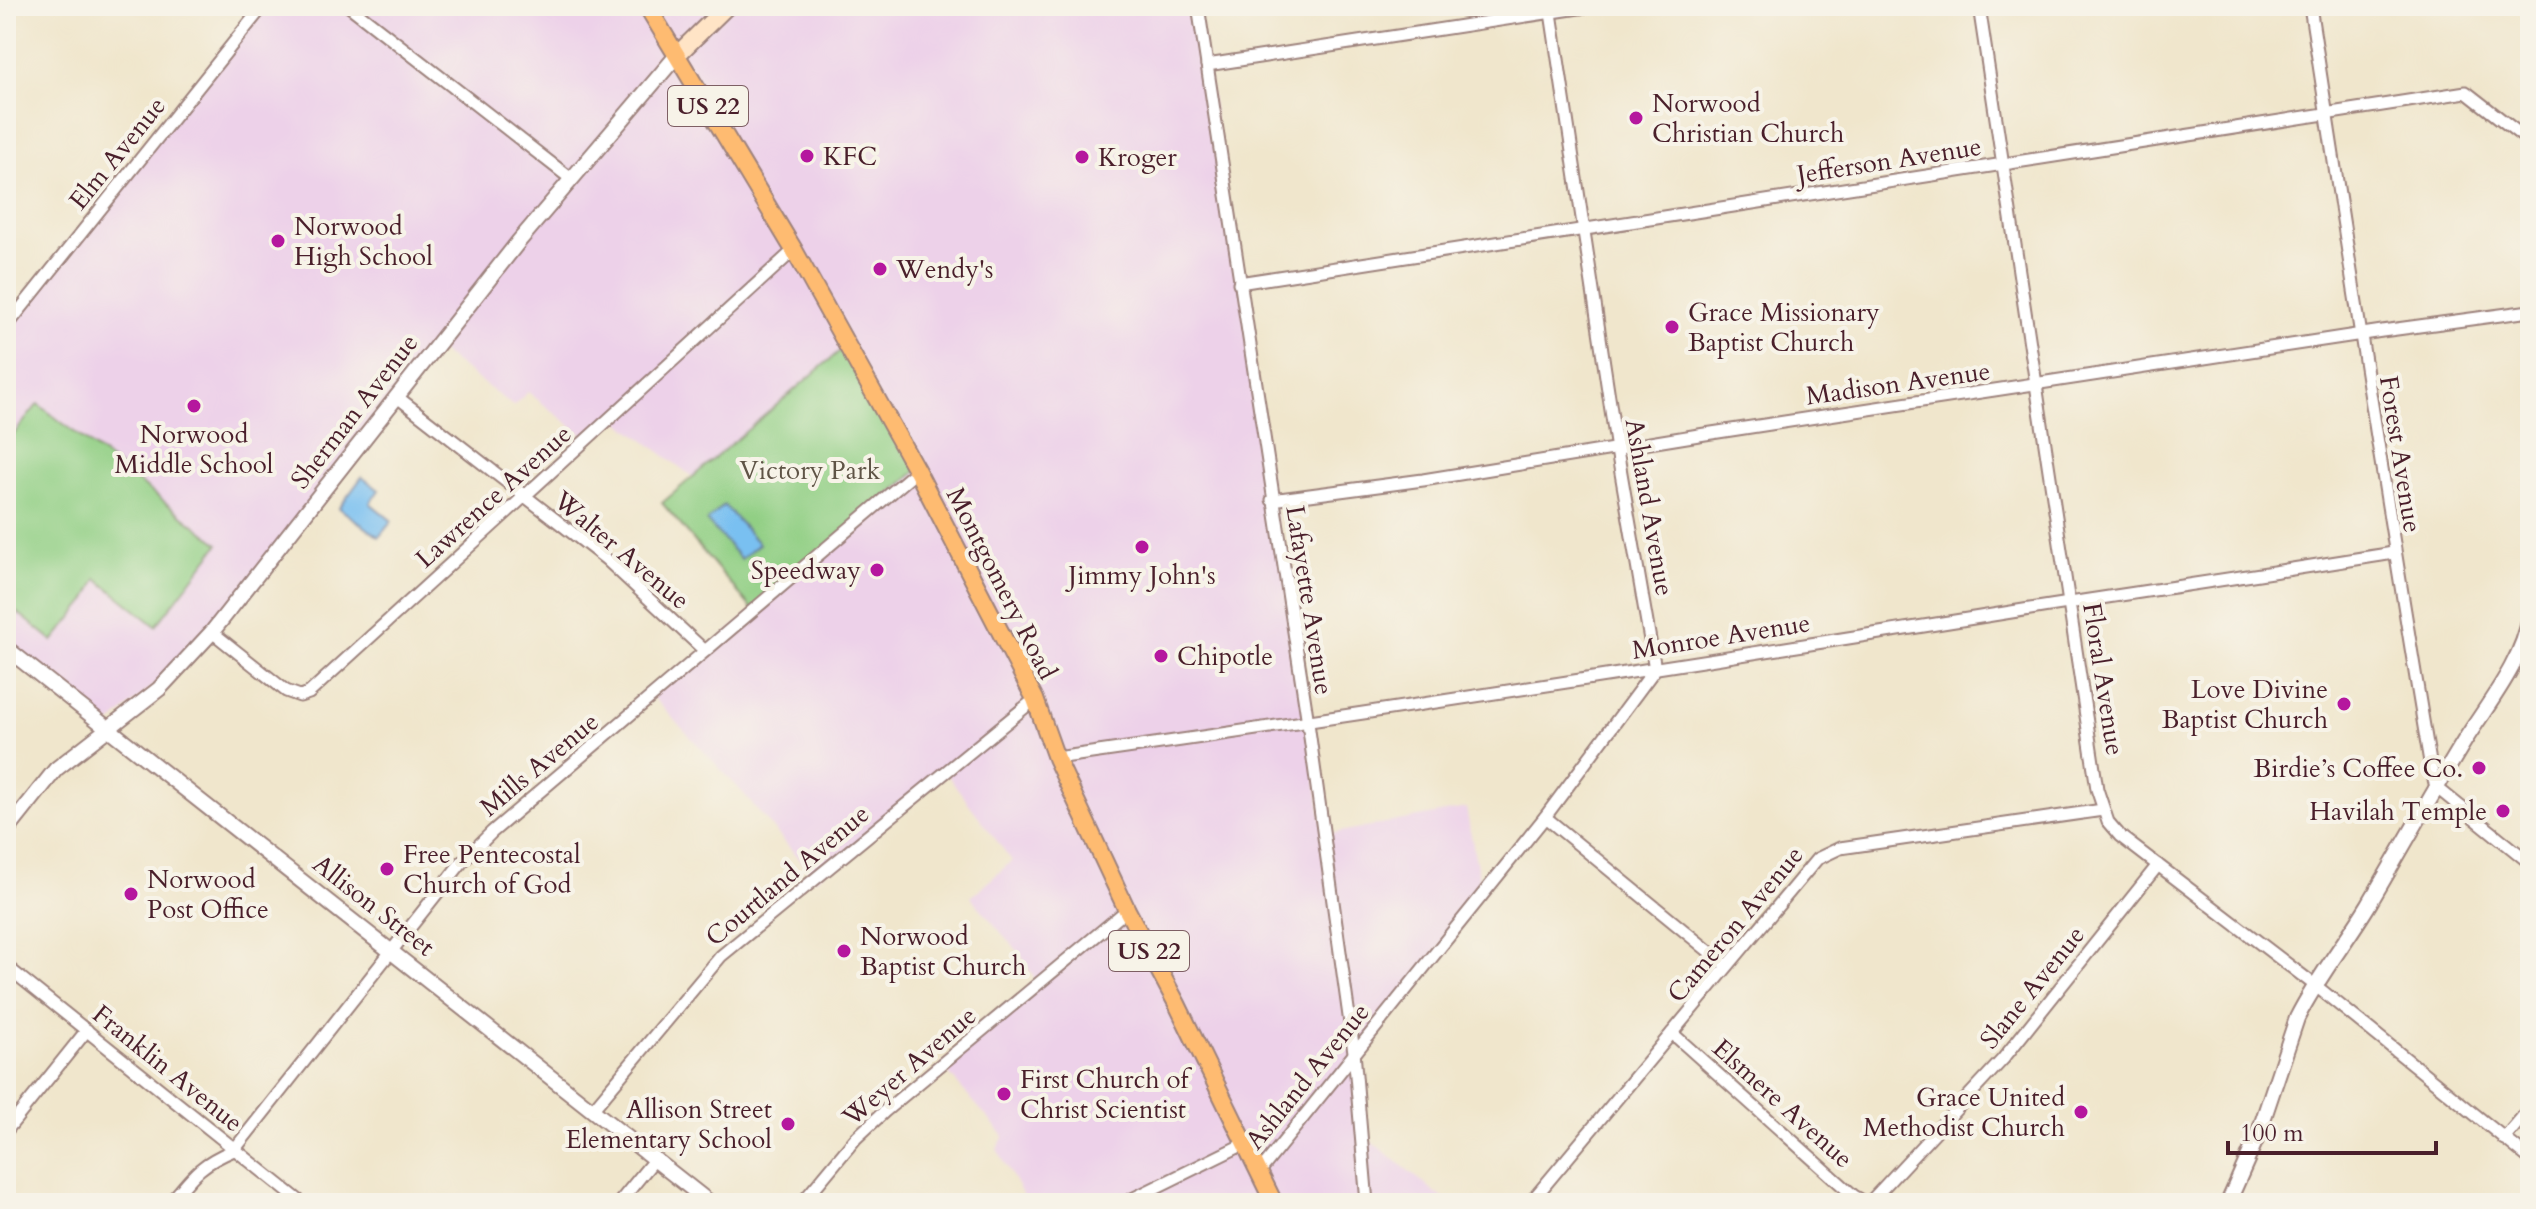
<svg xmlns="http://www.w3.org/2000/svg" width="2536" height="1209" font-family="Cardo,serif">
  <style>
    .built { fill: #edd1e9 }
    .green { fill: #91cf84; stroke: #6e7758; stroke-width: 2 }
    .water { fill: #79c0f1; stroke: #62708e; stroke-width: 2 }
    .lines { fill: none; stroke-linecap: round; stroke-linejoin: round }
    .minor-casing { stroke: #9d827c; stroke-width: 15 }
    .tertiary-casing { stroke: #9d827c; stroke-width: 18 }
    .secondary-casing { stroke: #9d827c; stroke-width: 20 }
    .primary-casing { stroke: #9d827c; stroke-width: 20 }
    .minor { stroke: #fff; stroke-width: 11 }
    .tertiary { stroke: #fff; stroke-width: 14 }
    .secondary { stroke: #ffe4c6; stroke-width: 16 }
    .primary { stroke: #febb71; stroke-width: 16 }
    .poi-dot { fill: #b5179e; stroke: #f7f3e8; stroke-width: 3 }
    .labels { text-anchor: middle; stroke-width: 8; stroke-linejoin: round; paint-order: stroke }
    .shield { fill: #f7f3e8; stroke: #7e5f64; stroke-width: 2 }
    .shield-label { font-size: 24px; font-weight: bold; fill: #4a1f2b }
    .poi-label { font-size: 26px; fill: #4a1f2b; stroke: #f7f3e8; text-anchor: start }
    .street-label { font-size: 26px; fill: #4a1f2b; stroke: #f7f3e8 }
    .park-label { font-size: 26px; fill: #5f5446; stroke: #f7f3e8 }
  </style>
  <rect width="100%" height="100%" fill="#f7f3e8"/>
  <filter id="ink" filterUnits="userSpaceOnUse"><feTurbulence type="fractalNoise" baseFrequency=".0125" numOctaves="2"/><feDisplacementMap in="SourceGraphic" scale="16" xChannelSelector="R" yChannelSelector="G"/><feConvolveMatrix kernelMatrix="1 2 1 2 8 2 1 2 1" color-interpolation-filters="sRGB"/></filter>
  <filter id="wash" filterUnits="userSpaceOnUse"><feTurbulence type="fractalNoise" baseFrequency=".006" numOctaves="4" result="noise"/><feDisplacementMap in="SourceGraphic" scale="32" xChannelSelector="R" yChannelSelector="G"/><feGaussianBlur stdDeviation="1.8" result="paint"/><feColorMatrix in="noise" values="0 0 0 0 0 0 0 0 0 0 0 0 0 0 0 0 0 1.4 0 .05"/><feComposite in="paint" operator="in"/></filter>
  <g filter="url(#wash)">
    <rect width="100%" height="100%" fill="#f0e6cc"/>
    <polygon class="built" points="263,6 1198,6 1324,835 1466,808 1482,894 1354,1052 1361,1133 1449,1203 1027,1203 997,1149 1004,1136 941,1065 1038,985 1022,957 971,897 1012,861 946,773 816,879 743,793 652,696 917,471 847,344 693,477 613,417 588,439 528,392 513,406 435,347 212,632 107,727 6,648 6,327"/>
    <g class="green">
      <polygon points="848,344 917,471 753,610 662,503"/>
      <polygon points="38,404 219,544 156,626 97,579 86,601 53,641 6,603 6,444"/>
    </g>
    <g class="water">
      <polygon points="362,477 379,490 370,503 392,521 379,537 339,508"/>
      <polygon points="724,505 759,544 741,559 707,521"/>
    </g>
  </g>
  <g filter="url(#ink)">
    <g class="lines">
      <defs>
        <g id="minor">
          <polyline points="349,6 570,178"/>
          <polyline points="1198,6 1308,723 1354,1052 1367,1203"/>
          <polyline points="1979,6 2097,789 2108,822 2120,836 2316,986 2530,1159"/>
          <path d="M2310,6C2349,260 2388,515 2431,768L2436,787L2530,863"/>
          <polyline points="1207,65 1592,6"/>
          <polyline points="1239,283 2466,92 2530,142"/>
          <polyline points="6,327 263,6"/>
          <polyline points="396,396 606,559 705,651"/>
          <polyline points="1272,500 1423,480 1705,434 2382,331 2530,311"/>
          <polyline points="212,632 286,691 300,696 309,693 794,250"/>
          <path d="M1056,758C1381,712 1706,661 2030,609C2151,590 2272,573 2393,553"/>
          <polyline points="1545,817 1727,966"/>
          <polyline points="6,966 302,1203"/>
          <polyline points="1672,1033 1854,1196 1866,1203"/>
          <polyline points="593,1109 721,956 1035,699"/>
          <polyline points="6,1131 87,1030"/>
          <polyline points="2504,1139 2530,1108"/>
          <polyline points="1260,1171 1545,817 1655,669 1617,450 1550,6"/>
          <path d="M170,1203C193,1175 200,1164 234,1150L461,863L492,832L917,471"/>
          <polyline points="619,1203 654,1160"/>
          <polyline points="802,1203 856,1138 885,1111 1127,910"/>
          <polyline points="1124,1203 1246,1143"/>
          <polyline points="1530,1203 1817,859 1840,848 2103,810"/>
          <polyline points="1869,1203 2003,1059 2158,865"/>
        </g>
        <g id="tertiary">
          <polyline points="6,648 710,1203"/>
          <polyline points="6,832 56,769 159,689 212,632 519,241 678,54"/>
          <path d="M2228,1203L2258,1135L2297,1018C2317,978 2346,942 2369,904C2401,850 2432,794 2465,740C2489,702 2523,661 2530,616"/>
        </g>
        <polyline id="secondary" points="678,54 727,6"/>
        <polyline id="primary" points="647,6 794,250 917,471 1035,699 1056,758 1127,910 1177,1004 1274,1203"/>
      </defs>
      <use href="#minor" class="minor-casing"/>
      <use href="#tertiary" class="tertiary-casing"/>
      <use href="#secondary" class="secondary-casing"/>
      <use href="#primary" class="primary-casing"/>
      <use href="#minor" class="minor"/>
      <use href="#tertiary" class="tertiary"/>
      <use href="#secondary" class="secondary"/>
      <use href="#primary" class="primary"/>
    </g>
  </g>
  <g class="poi-dot">
    <circle cx="1636" cy="118" r="8"/>
    <circle cx="807" cy="156" r="8"/>
    <circle cx="1082" cy="157" r="8"/>
    <circle cx="278" cy="241" r="8"/>
    <circle cx="880" cy="269" r="8"/>
    <circle cx="1672" cy="327" r="8"/>
    <circle cx="194" cy="406" r="8"/>
    <circle cx="1142" cy="547" r="8"/>
    <circle cx="877" cy="570" r="8"/>
    <circle cx="1161" cy="656" r="8"/>
    <circle cx="2344" cy="704" r="8"/>
    <circle cx="2479" cy="768" r="8"/>
    <circle cx="2503" cy="811" r="8"/>
    <circle cx="387" cy="869" r="8"/>
    <circle cx="131" cy="894" r="8"/>
    <circle cx="844" cy="951" r="8"/>
    <circle cx="1004" cy="1094" r="8"/>
    <circle cx="2081" cy="1112" r="8"/>
    <circle cx="788" cy="1124" r="8"/>
  </g>
  <g class="labels">
    <g class="shield">
      <rect x="668" y="86" width="80" height="40" rx="6"/>
      <rect x="1109" y="931" width="80" height="40" rx="6"/>
    </g>
    <g class="shield-label">
      <text x="708" y="114">US 22</text>
      <text x="1149" y="959">US 22</text>
    </g>
    <g class="poi-label">
      <text x="1652" y="112">Norwood<tspan x="1652" dy="30">Christian Church</tspan></text>
      <text x="823" y="165">KFC</text>
      <text x="1098" y="166">Kroger</text>
      <text x="294" y="235">Norwood<tspan x="294" dy="30">High School</tspan></text>
      <text x="896" y="278">Wendy's</text>
      <text x="1688" y="321">Grace Missionary<tspan x="1688" dy="30">Baptist Church</tspan></text>
      <text x="194" y="443" text-anchor="middle">Norwood<tspan x="194" dy="30">Middle School</tspan></text>
      <text x="861" y="579" text-anchor="end">Speedway</text>
      <text x="1142" y="584" text-anchor="middle">Jimmy John's</text>
      <text x="1177" y="665">Chipotle</text>
      <text x="2328" y="698" text-anchor="end">Love Divine<tspan x="2328" dy="30">Baptist Church</tspan></text>
      <text x="2463" y="777" text-anchor="end">Birdie’s Coffee Co.</text>
      <text x="2487" y="820" text-anchor="end">Havilah Temple</text>
      <text x="403" y="863">Free Pentecostal<tspan x="403" dy="30">Church of God</tspan></text>
      <text x="147" y="888">Norwood<tspan x="147" dy="30">Post Office</tspan></text>
      <text x="860" y="945">Norwood<tspan x="860" dy="30">Baptist Church</tspan></text>
      <text x="1020" y="1088">First Church of<tspan x="1020" dy="30">Christ Scientist</tspan></text>
      <text x="2065" y="1106" text-anchor="end">Grace United<tspan x="2065" dy="30">Methodist Church</tspan></text>
      <text x="772" y="1118" text-anchor="end">Allison Street<tspan x="772" dy="30">Elementary School</tspan></text>
    </g>
    <g class="street-label">
      <text transform="translate(117 153) rotate(-51)" y="9">Elm Avenue</text>
      <text transform="translate(1889 160) rotate(-9)" y="9">Jefferson Avenue</text>
      <text transform="translate(1898 383) rotate(-8)" y="9">Madison Avenue</text>
      <text transform="translate(354 411) rotate(-52)" y="9">Sherman Avenue</text>
      <text transform="translate(2401 454) rotate(81)" y="9">Forest Avenue</text>
      <text transform="translate(493 496) rotate(-42)" y="9">Lawrence Avenue</text>
      <text transform="translate(1650 507) rotate(80)" y="9">Ashland Avenue</text>
      <text transform="translate(622 550) rotate(40)" y="9">Walter Avenue</text>
      <text transform="translate(1002 583) rotate(63)" y="9">Montgomery Road</text>
      <text transform="translate(1310 600) rotate(81)" y="9">Lafayette Avenue</text>
      <text transform="translate(1721 636) rotate(-9)" y="9">Monroe Avenue</text>
      <text transform="translate(2104 679) rotate(81)" y="9">Floral Avenue</text>
      <text transform="translate(539 764) rotate(-40)" y="9">Mills Avenue</text>
      <text transform="translate(787 875) rotate(-40)" y="9">Courtland Avenue</text>
      <text transform="translate(374 905) rotate(38)" y="9">Allison Street</text>
      <text transform="translate(1735 924) rotate(-50)" y="9">Cameron Avenue</text>
      <text transform="translate(2032 987) rotate(-51)" y="9">Slane Avenue</text>
      <text transform="translate(909 1066) rotate(-41)" y="9">Weyer Avenue</text>
      <text transform="translate(168 1068) rotate(39)" y="9">Franklin Avenue</text>
      <text transform="translate(1307 1076) rotate(-51)" y="9">Ashland Avenue</text>
      <text transform="translate(1783 1103) rotate(42)" y="9">Elsmere Avenue</text>
    </g>
    <g class="park-label">
      <text x="810" y="479">Victory Park</text>
    </g>
  </g>
  <rect width="2536" height="1209" fill="none" stroke="#f7f3e8" stroke-width="32"/>
  <path d="M2228 1141v12h208v-12" fill="none" stroke="#4a1f2b" stroke-width="4"/>
  <text x="2240" y="1141" font-size="24" fill="#4a1f2b" stroke="#f7f3e8" stroke-width="6" paint-order="stroke">100 m</text>
</svg>
